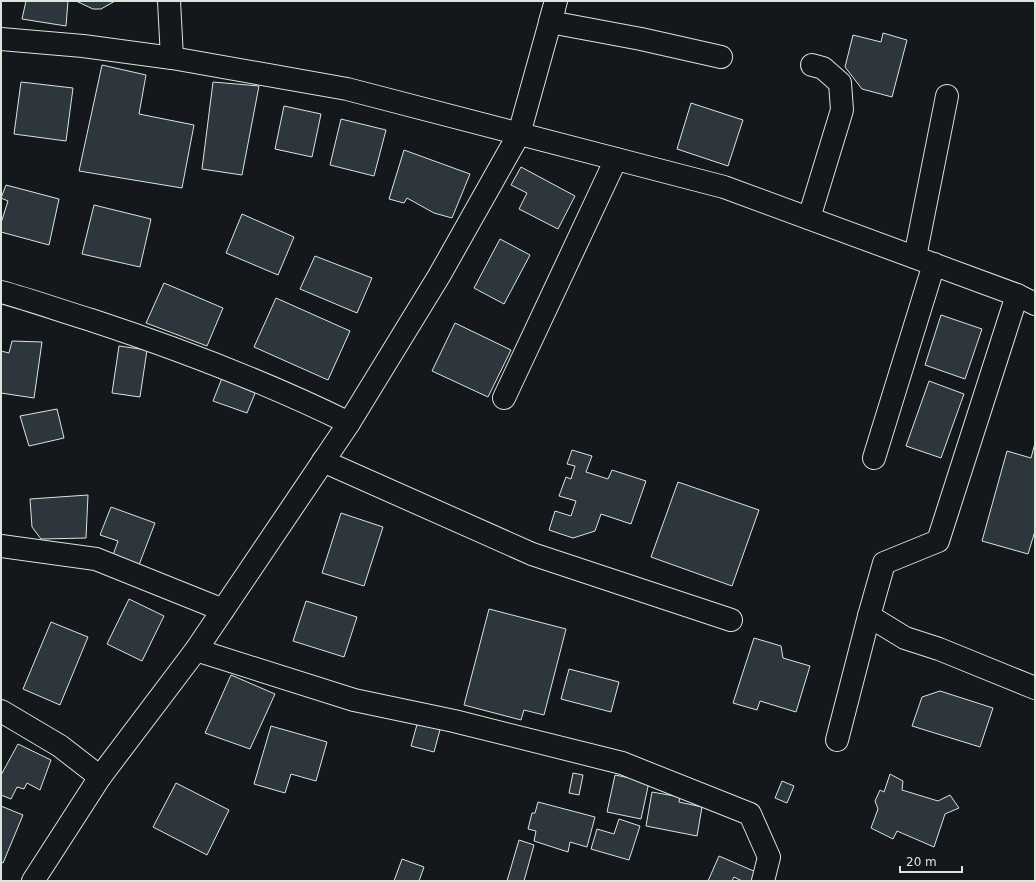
<svg xmlns="http://www.w3.org/2000/svg" width="1036" height="882" font-family="'DejaVu Sans',sans-serif">
  <style>
    .building { fill: #2c363c; stroke: #d8e6dc }
    .lines { fill: none; stroke-linecap: round; stroke-linejoin: round }
    .minor-casing { stroke: #d8e6dc; stroke-width: 24 }
    .minor { stroke: #14181c; stroke-width: 22 }
  </style>
  <rect width="100%" height="100%" fill="#14181c"/>
  <g class="building">
    <polygon points="26,1 68,1 66,26 22,19"/>
    <polygon points="76,1 115,1 101,9 93,9"/>
    <polygon points="883,33 907,40 892,97 862,89 845,67 853,35 881,42"/>
    <polygon points="102,65 146,75 139,114 194,125 182,188 79,171"/>
    <polygon points="21,82 73,88 66,141 14,134"/>
    <polygon points="213,82 259,86 242,175 202,169"/>
    <polygon points="691,103 743,120 728,166 677,149"/>
    <polygon points="284,106 321,114 312,157 275,149"/>
    <polygon points="341,119 386,130 374,176 330,165"/>
    <polygon points="404,150 470,174 452,218 434,213 407,198 404,203 389,199"/>
    <polygon points="521,167 575,196 558,229 519,209 527,193 511,185"/>
    <polygon points="6,185 59,199 49,245 1,232 1,223 8,201 1,198"/>
    <polygon points="94,205 151,219 140,267 82,254"/>
    <polygon points="242,214 294,237 278,275 226,253"/>
    <polygon points="500,239 530,255 504,304 474,288"/>
    <polygon points="315,256 372,278 357,313 300,289"/>
    <polygon points="164,283 223,308 207,346 146,323"/>
    <polygon points="276,298 350,331 328,380 254,347"/>
    <polygon points="941,315 982,329 965,379 925,365"/>
    <polygon points="455,323 511,350 488,397 432,371"/>
    <polygon points="12,341 42,342 34,398 1,393 1,351 9,353"/>
    <polygon points="119,346 147,350 140,397 112,393"/>
    <polygon points="224,373 258,386 247,413 213,401"/>
    <polygon points="929,381 964,394 941,458 906,446"/>
    <polygon points="57,409 64,438 29,446 20,416"/>
    <polygon points="1035,443 1035,531 1028,554 982,541 1007,451 1031,458"/>
    <polygon points="572,450 592,456 586,472 608,479 612,470 646,481 631,524 601,514 595,531 573,538 549,530 555,511 571,516 576,501 559,496 566,477 571,479 575,466 567,464"/>
    <polygon points="678,482 759,510 732,586 651,557"/>
    <polygon points="88,495 86,538 41,539 32,527 30,499"/>
    <polygon points="111,507 155,523 139,565 113,555 118,541 100,535"/>
    <polygon points="341,513 383,527 364,586 322,573"/>
    <polygon points="129,599 164,616 142,661 107,644"/>
    <polygon points="306,601 357,617 344,657 293,641"/>
    <polygon points="489,609 566,629 544,715 524,710 521,720 464,705"/>
    <polygon points="51,622 88,637 60,705 23,689"/>
    <polygon points="754,638 781,646 783,658 810,666 796,712 760,701 757,710 733,703"/>
    <polygon points="569,669 619,682 611,712 561,699"/>
    <polygon points="231,675 275,694 250,749 205,733"/>
    <polygon points="940,691 993,708 980,747 912,726 922,697"/>
    <polygon points="418,721 441,726 434,752 411,746"/>
    <polygon points="271,726 327,742 316,781 291,774 285,793 254,784"/>
    <polygon points="18,744 51,760 40,790 27,783 24,789 17,787 11,799 1,795 1,775"/>
    <polygon points="573,773 583,775 579,795 569,793"/>
    <polygon points="890,774 903,781 902,790 938,801 950,795 959,808 945,814 934,847 897,831 893,839 871,828 878,809 875,801 880,790 884,792"/>
    <polygon points="615,775 649,782 641,819 607,812"/>
    <polygon points="782,781 794,786 787,803 775,798"/>
    <polygon points="176,783 229,810 207,855 153,827"/>
    <polygon points="652,792 680,797 679,802 702,807 697,836 646,826"/>
    <polygon points="538,802 595,817 587,847 570,842 568,852 534,841 536,831 528,829 532,813 535,813"/>
    <polygon points="1,806 23,815 3,863 1,862"/>
    <polygon points="619,819 640,826 629,860 591,849 597,829 614,834"/>
    <polygon points="519,840 534,845 524,881 507,881"/>
    <polygon points="719,856 756,872 752,881 742,881 734,877 732,881 708,881"/>
    <polygon points="402,859 424,867 419,881 394,881"/>
  </g>
  <g class="lines">
    <defs>
      <g id="minor">
        <polyline points="169,1 172,58"/>
        <polyline points="554,8 550,22 641,39 721,57"/>
        <polyline points="1,39 83,46 172,58 347,89 724,187 1017,295 1035,304"/>
        <polyline points="809,218 842,110 840,83 823,68 812,65"/>
        <polyline points="915,257 947,96"/>
        <path d="M1,292C31,300 61,311 91,320C179,349 266,382 349,423"/>
        <polyline points="1017,295 938,541 884,563 869,616 905,638 939,649 1035,688"/>
        <polyline points="504,398 616,159"/>
        <polyline points="874,458 934,264"/>
        <polyline points="323,461 532,554 731,620"/>
        <polyline points="1,546 96,559 223,610"/>
        <polyline points="196,650 354,700 454,721 622,763 750,814 769,857 763,881"/>
        <polyline points="1,711 60,746 100,777"/>
        <polyline points="837,740 869,616"/>
        <polyline points="33,881 100,777 196,650 349,423 439,276 519,134 556,1"/>
      </g>
    </defs>
    <use href="#minor" class="minor-casing"/>
    <use href="#minor" class="minor"/>
  </g>
  <rect width="1036" height="882" fill="none" stroke="#d8e6dc" stroke-width="4"/>
  <path d="M900 866v6h62v-6" fill="none" stroke="#d8e6dc" stroke-width="2"/>
  <text x="906" y="866" font-size="12" fill="#d8e6dc" stroke="#14181c" stroke-width="3" paint-order="stroke">20 m</text>
</svg>
